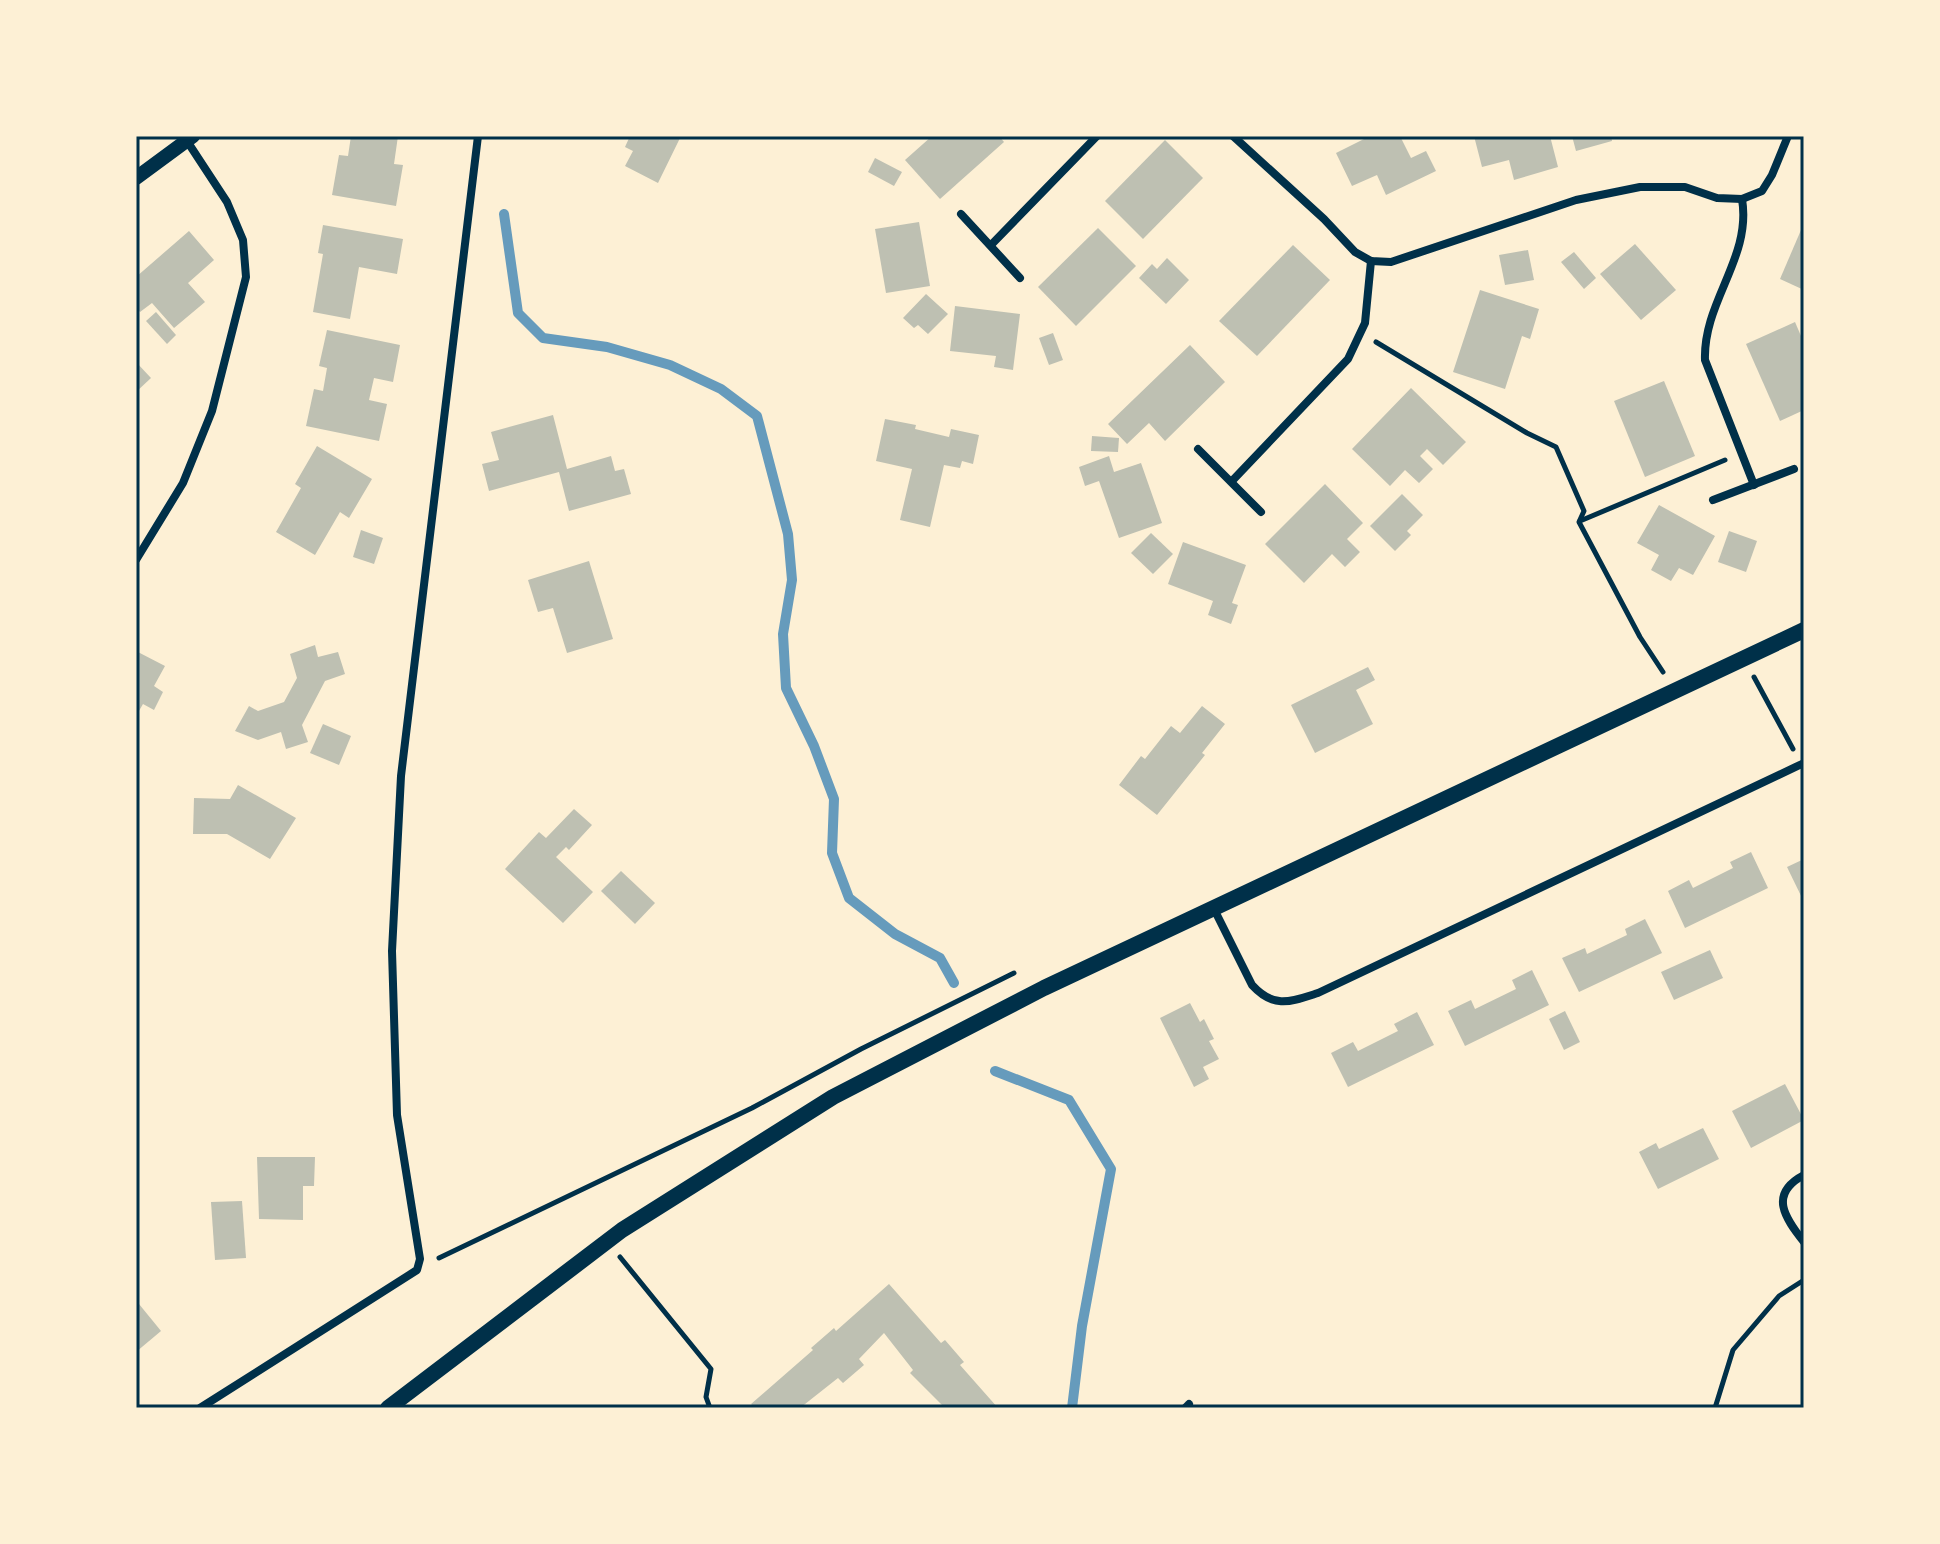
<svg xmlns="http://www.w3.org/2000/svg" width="1940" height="1544" font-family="'Space Grotesk',sans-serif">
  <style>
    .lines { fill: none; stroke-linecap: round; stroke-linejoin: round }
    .stream { stroke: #669bbc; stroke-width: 10 }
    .building { fill: #bec0b2 }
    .path { stroke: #003049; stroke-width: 5 }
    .minor { stroke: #003049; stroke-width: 8 }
    .tertiary { stroke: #003049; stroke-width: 14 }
    .secondary { stroke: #003049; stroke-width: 16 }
    .neatline { fill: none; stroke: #003049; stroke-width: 3 }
  </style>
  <rect width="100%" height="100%" fill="#fdf0d5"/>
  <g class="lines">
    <g class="stream">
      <polyline points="504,214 518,313 543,338 607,347 670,365 721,389 757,416 788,534 792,580 783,634 786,688 814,746 834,799 832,853 849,898 895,934 940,958 954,983"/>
      <polyline points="995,1071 1069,1100 1111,1169 1082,1326 1072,1408"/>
    </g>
  </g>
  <g class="building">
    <polygon points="351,136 398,136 394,164 403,165 396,206 332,195 339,155 348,156"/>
    <polygon points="630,136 681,136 658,183 625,166 633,151 625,147"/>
    <polygon points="932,136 999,136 1004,142 940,199 905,160"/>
    <polygon points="1370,136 1400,136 1411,158 1426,151 1436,171 1386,195 1377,175 1352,186 1336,153"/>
    <polygon points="1474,136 1550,136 1558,167 1514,180 1509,160 1482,167"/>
    <polygon points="1572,136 1611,136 1612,141 1576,151"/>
    <polygon points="1165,140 1203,178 1143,239 1105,201"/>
    <polygon points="875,158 902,172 894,186 868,172"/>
    <polygon points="919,222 930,286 886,293 875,229"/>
    <polygon points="1804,223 1804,290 1780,279"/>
    <polygon points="323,225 403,239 397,274 359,267 350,319 313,312 323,254 318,253"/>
    <polygon points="1098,228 1136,266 1076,326 1038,287"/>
    <polygon points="189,231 214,260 188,283 205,302 174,328 152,303 140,312 136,307 136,277"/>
    <polygon points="1635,244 1676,290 1641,320 1600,274"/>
    <polygon points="1293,245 1330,280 1257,356 1219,321"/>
    <polygon points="1528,250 1534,280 1505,285 1499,255"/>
    <polygon points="1574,252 1596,278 1584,289 1561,262"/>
    <polygon points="1167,258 1189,280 1166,304 1139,278 1152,264 1157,269"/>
    <polygon points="1480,290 1539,309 1530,339 1522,336 1505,389 1453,372"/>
    <polygon points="926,294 948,314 928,334 918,325 914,328 903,318"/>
    <polygon points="955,306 1020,314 1013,370 994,367 996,356 950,351"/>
    <polygon points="156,312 176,335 167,344 146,321"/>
    <polygon points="1795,322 1804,343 1804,410 1780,421 1746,344"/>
    <polygon points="327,330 400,345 393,382 374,378 369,400 387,404 379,441 306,426 314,389 323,391 327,368 319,366"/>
    <polygon points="1053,333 1063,360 1049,365 1039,338"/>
    <polygon points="1190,345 1225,382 1165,441 1149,423 1127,444 1108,424"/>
    <polygon points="136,362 151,378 136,392"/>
    <polygon points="1664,381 1695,456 1645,477 1614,401"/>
    <polygon points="1411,388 1466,442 1443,465 1427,449 1420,456 1433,469 1419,483 1405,470 1390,486 1352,449"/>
    <polygon points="553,415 567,469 611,456 615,471 624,469 631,494 569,511 559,472 489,491 482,464 499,460 491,432"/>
    <polygon points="885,419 916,425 915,429 949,437 951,429 979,435 973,464 962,461 960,468 944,465 930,527 900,520 912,469 876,461"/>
    <polygon points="1092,436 1119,438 1118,452 1091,451"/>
    <polygon points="317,446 372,479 349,518 340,512 315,555 276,532 301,488 295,484"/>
    <polygon points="1109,456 1114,472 1141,463 1162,523 1119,538 1099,481 1085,486 1079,467"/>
    <polygon points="1325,484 1363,523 1347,539 1360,552 1345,567 1332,554 1304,583 1265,544"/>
    <polygon points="1402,494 1423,515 1407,531 1411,535 1395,551 1370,526"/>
    <polygon points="1659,505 1715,536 1693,575 1679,568 1671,581 1651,570 1659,555 1637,543"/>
    <polygon points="361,530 383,538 374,564 353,557"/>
    <polygon points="1729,531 1757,541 1746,572 1718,562"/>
    <polygon points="1151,533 1173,554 1153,574 1131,553"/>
    <polygon points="1183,542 1246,565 1232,603 1238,605 1231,624 1208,615 1213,601 1168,584"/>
    <polygon points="589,561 613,639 567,653 553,608 538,612 528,580"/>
    <polygon points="315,645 318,657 338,652 345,674 325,681 302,725 308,742 286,749 281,732 258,740 235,731 249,706 258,711 284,702 297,678 290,654"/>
    <polygon points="136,651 165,666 154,686 163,692 154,710 143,704 136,716"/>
    <polygon points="1368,667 1375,680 1356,690 1373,724 1315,753 1291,705"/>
    <polygon points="1202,706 1225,724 1202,753 1205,755 1157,815 1119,785 1141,756 1145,759 1171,726 1180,733"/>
    <polygon points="323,724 351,736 339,765 310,753"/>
    <polygon points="238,785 296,818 270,859 227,834 193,834 194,798 230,799"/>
    <polygon points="574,809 592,825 569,850 566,847 556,857 593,892 563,923 505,869 539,832 546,838"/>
    <polygon points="1751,852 1768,888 1685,928 1668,891 1689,880 1693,888 1733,868 1730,862"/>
    <polygon points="1804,859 1804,902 1787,867"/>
    <polygon points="621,871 655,903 635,924 601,891"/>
    <polygon points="1645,919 1662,953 1579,992 1562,958 1585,948 1587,954 1627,935 1625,929"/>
    <polygon points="1710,950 1723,978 1674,1000 1661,972"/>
    <polygon points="1532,970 1549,1005 1465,1046 1448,1011 1471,1000 1475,1009 1516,989 1512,980"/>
    <polygon points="1190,1003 1200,1022 1204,1019 1214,1039 1209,1041 1219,1059 1203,1067 1209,1079 1194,1087 1160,1018"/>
    <polygon points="1565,1011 1580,1042 1564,1050 1549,1019"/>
    <polygon points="1417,1012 1434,1045 1348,1087 1331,1053 1353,1042 1358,1051 1398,1031 1394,1024"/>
    <polygon points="1785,1084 1804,1120 1751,1148 1732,1111"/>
    <polygon points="1703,1128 1719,1159 1658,1189 1639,1152 1656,1143 1659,1149"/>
    <polygon points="257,1157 315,1157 314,1186 303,1186 303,1220 259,1219"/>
    <polygon points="242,1201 246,1258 215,1260 211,1202"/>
    <polygon points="889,1284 941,1343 945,1340 964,1362 960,1365 998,1408 945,1408 910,1373 913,1370 884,1333 859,1359 864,1365 843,1383 838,1378 800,1408 755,1408 751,1404 813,1350 811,1348 834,1328 836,1331"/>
    <polygon points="139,1304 161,1331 136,1352 136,1307"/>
  </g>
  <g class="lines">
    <g class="path">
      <polyline points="1376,342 1527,433 1556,447 1584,511 1579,522 1640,637 1663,672"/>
      <polyline points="1580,521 1725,460"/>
      <polyline points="1754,677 1793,749"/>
      <polyline points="620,1257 711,1369 706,1397 710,1408"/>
      <polyline points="439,1258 752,1108 861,1049 1014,973"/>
      <polyline points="1715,1408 1733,1350 1779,1296 1804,1280"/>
    </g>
    <g class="minor">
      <polyline points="1233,136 1324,219 1355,252 1371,261 1391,262 1576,200 1640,187 1685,187 1717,198 1742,199 1762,191 1772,175 1788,136"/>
      <path d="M1742,199C1752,258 1703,301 1705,360L1754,485"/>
      <polyline points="961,214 1020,278"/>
      <polyline points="991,245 1097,136"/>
      <polyline points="1198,449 1261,512"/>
      <polyline points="1232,481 1348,359 1365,323 1371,261"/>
      <polyline points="1713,500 1794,469"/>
      <polyline points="136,560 183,483 212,411 246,277 243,240 227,202 187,141"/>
      <path d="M1214,909L1252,985C1274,1009 1290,1002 1318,993L1804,763"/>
      <path d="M1804,1175C1768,1194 1785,1218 1804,1242"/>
      <polyline points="200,1408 417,1270 420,1259 397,1115 392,951 401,776 478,136"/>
      <polyline points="1185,1408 1189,1404"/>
    </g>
    <polyline class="tertiary" points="136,178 193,136"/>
    <polyline class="secondary" points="388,1408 622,1230 833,1097 1044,988 1804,630"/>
  </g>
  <rect width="1940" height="1544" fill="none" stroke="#fdf0d5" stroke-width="276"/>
  <rect x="138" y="138" width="1664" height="1268" class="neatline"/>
</svg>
